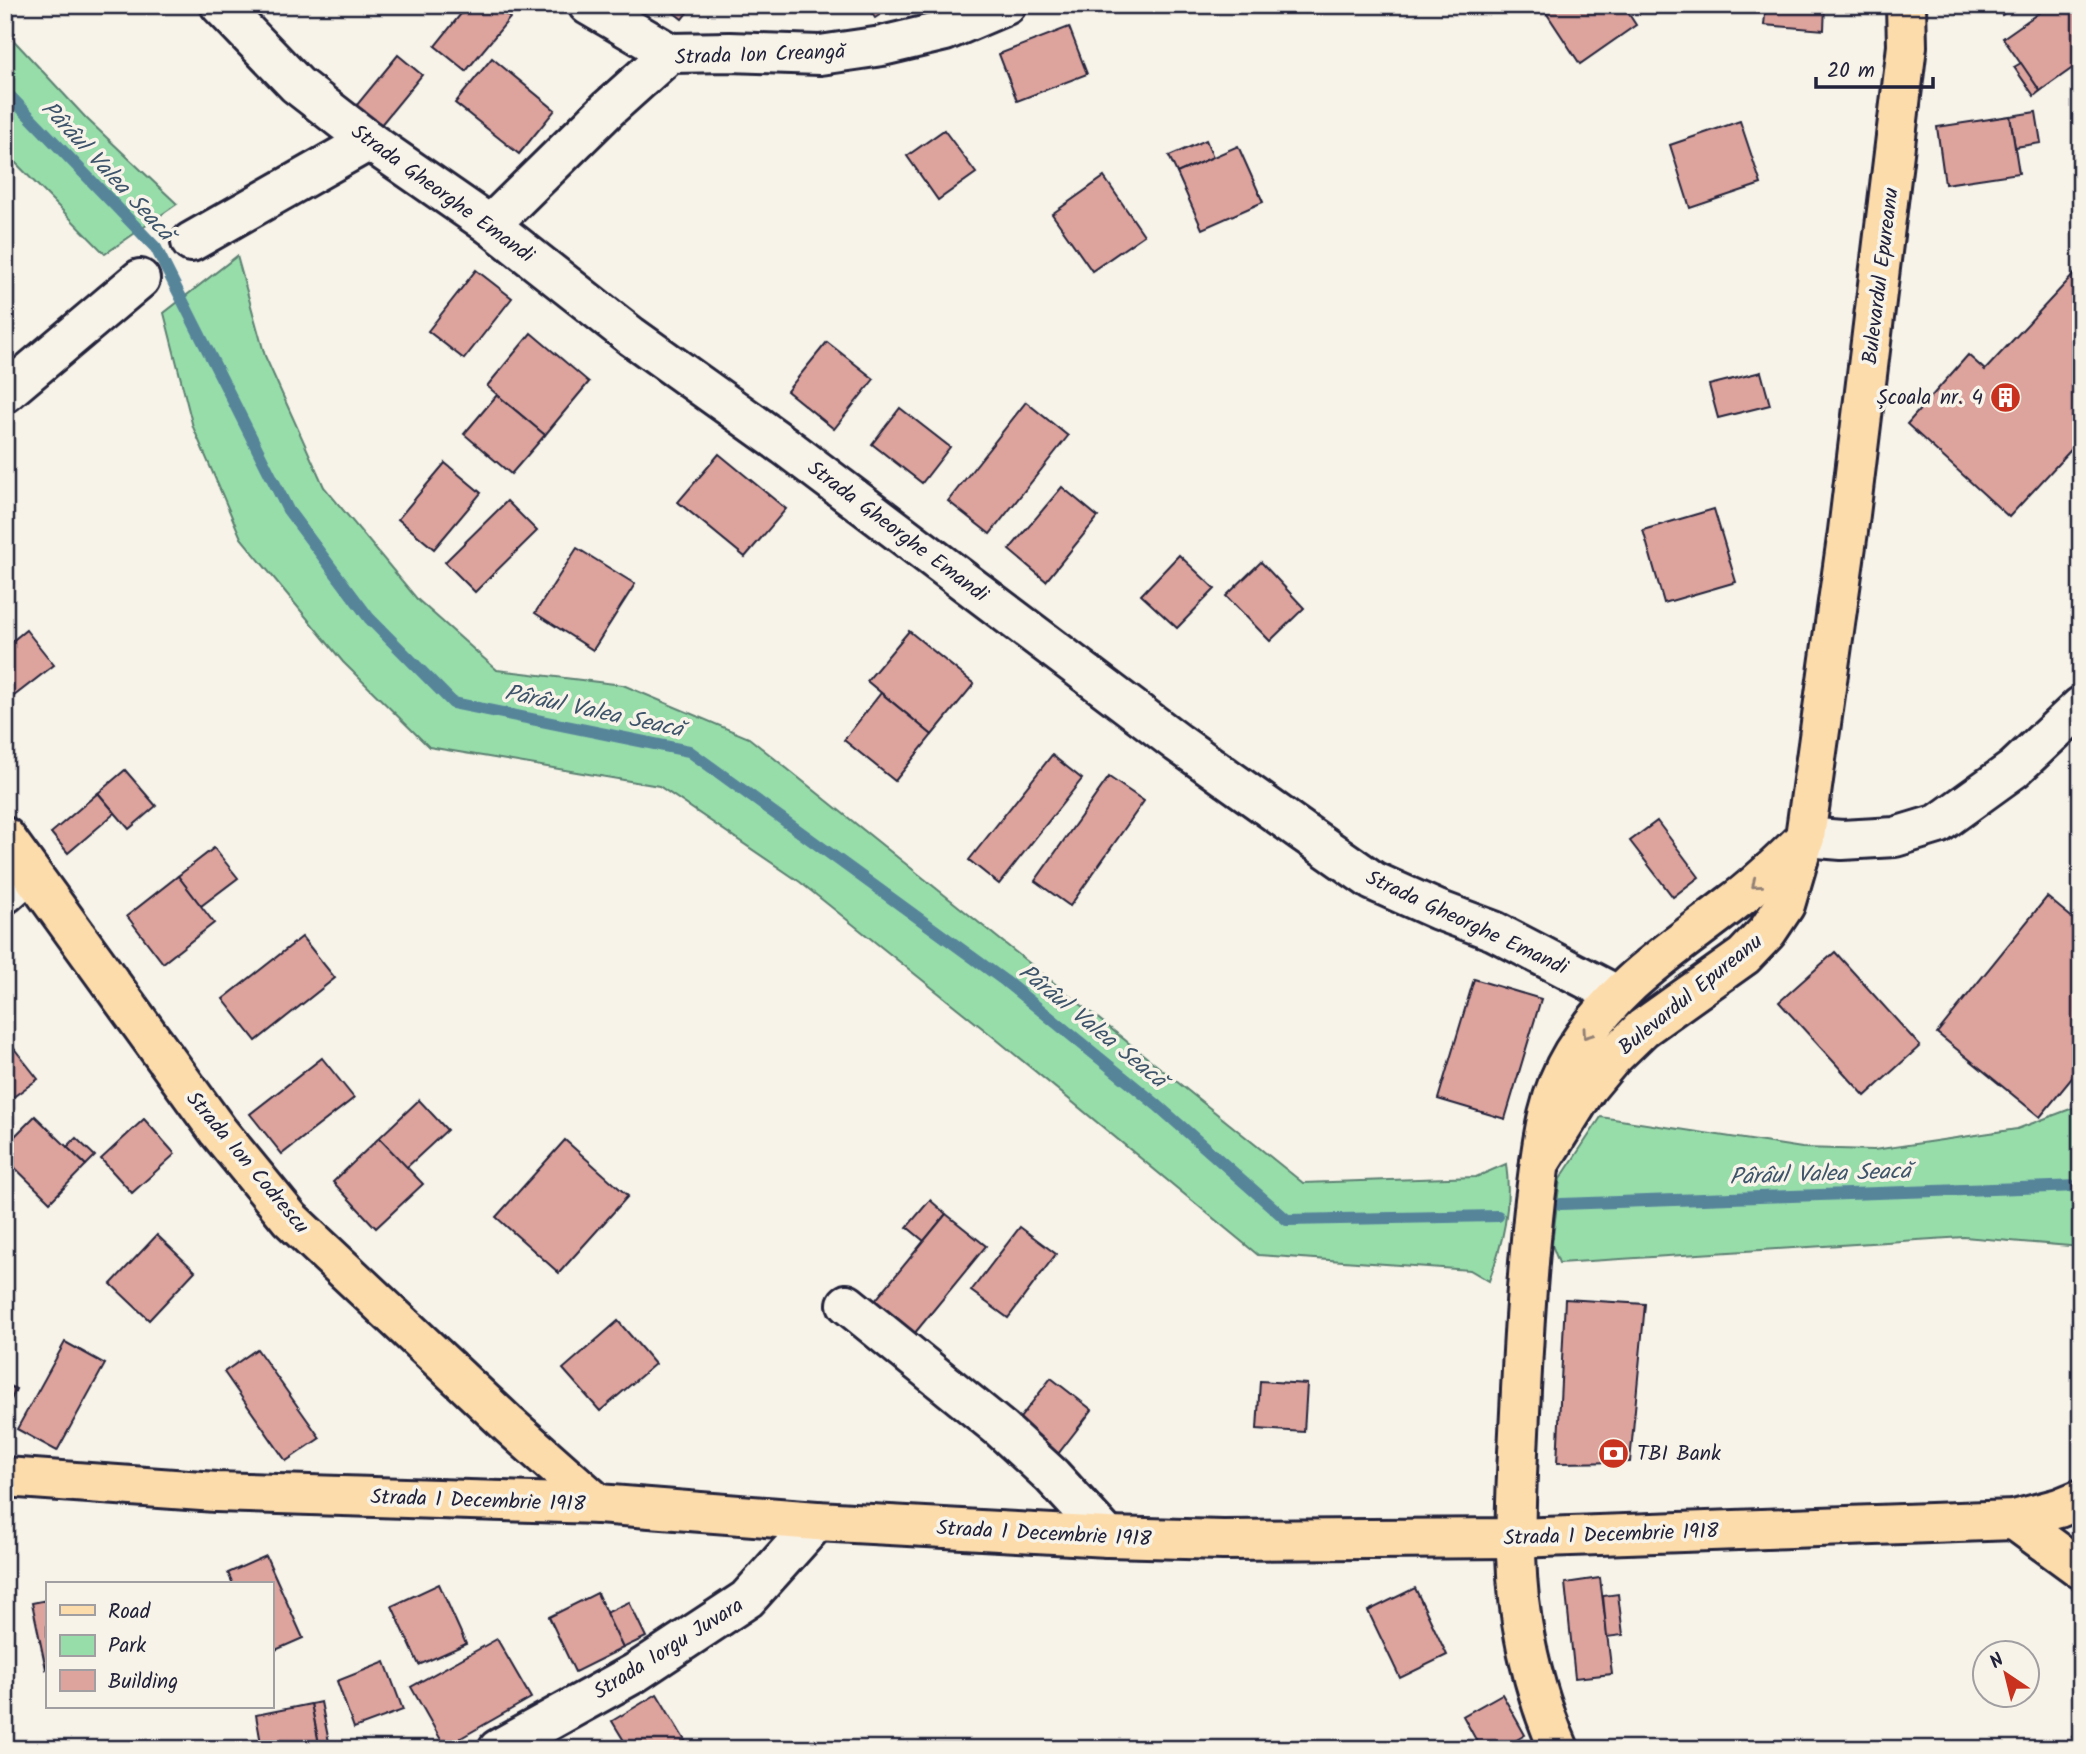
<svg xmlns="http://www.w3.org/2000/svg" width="2086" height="1754" font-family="Kalam,sans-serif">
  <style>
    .green { fill: #97ddaa; stroke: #5c8072; stroke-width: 2 }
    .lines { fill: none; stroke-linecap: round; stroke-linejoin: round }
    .stream { stroke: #57859a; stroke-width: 12 }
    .building { fill: #dda39d; stroke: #22223b; stroke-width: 2 }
    .minor-casing { stroke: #22223b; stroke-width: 44 }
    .major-casing { stroke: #22223b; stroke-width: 44 }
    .minor { stroke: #f7f3e8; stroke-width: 38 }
    .major { stroke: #fddcac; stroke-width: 38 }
    .oneway { stroke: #907f74 }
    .labels { text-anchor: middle; stroke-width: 7; stroke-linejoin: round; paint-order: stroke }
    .street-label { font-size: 21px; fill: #22223b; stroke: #f7f3e8 }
    .poi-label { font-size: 21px; fill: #22223b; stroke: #f7f3e8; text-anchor: end }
    .water-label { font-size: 23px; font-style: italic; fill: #3d546b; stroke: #f7f3e8 }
  </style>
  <rect width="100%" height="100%" fill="#f7f3e8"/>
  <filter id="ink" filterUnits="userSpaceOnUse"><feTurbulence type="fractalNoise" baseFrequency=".0143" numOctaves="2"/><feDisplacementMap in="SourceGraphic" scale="14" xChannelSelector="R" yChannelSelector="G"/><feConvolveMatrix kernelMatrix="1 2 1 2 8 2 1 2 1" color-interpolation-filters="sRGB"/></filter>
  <g filter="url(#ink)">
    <g class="green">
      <polygon points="5,31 87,119 177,204 105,254 5,152"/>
      <path d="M237,256L265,356L324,487L417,599L497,670L623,685L749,738L1303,1183L1476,1177L1506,1164C1512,1206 1503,1242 1489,1281L1470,1270L1258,1255L996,1039L800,882L659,786L429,747L343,662L241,538L193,427L164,313Z"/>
      <polygon points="2081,1105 2081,1247 1964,1237 1559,1263 1552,1245 1560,1179 1601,1117 1802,1148 1874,1150 2017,1129"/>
    </g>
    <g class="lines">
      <g class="stream">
        <polyline points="5,91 156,248 288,510 369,618 453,703 689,751 1005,981 1157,1105 1287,1220 1498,1216"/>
        <polyline points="1561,1204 2079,1186 2081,1184"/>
      </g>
    </g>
    <g class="building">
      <polygon points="468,5 494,5 510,18 466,71 435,46"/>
      <polygon points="664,5 693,5 682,19"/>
      <polygon points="866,5 895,5 875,18"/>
      <polygon points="1541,5 1623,5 1636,25 1580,64"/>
      <polygon points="1766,5 1825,5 1824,30 1764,25"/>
      <polygon points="1995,5 2016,5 2002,15"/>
      <polygon points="2050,5 2073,5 2081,17 2081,62 2040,91 2003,38"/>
      <polygon points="1069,27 1087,74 1017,101 999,54"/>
      <polygon points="398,55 422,75 380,126 356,106"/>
      <polygon points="492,58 555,110 519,154 455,103"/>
      <polygon points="2021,63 2040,91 2034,96 2014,67"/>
      <polygon points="2036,112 2041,143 2015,147 2010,116"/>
      <polygon points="2010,116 2019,173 1945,184 1937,127"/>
      <polygon points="1740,121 1761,184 1690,208 1670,145"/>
      <polygon points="944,130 976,173 938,200 907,156"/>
      <polygon points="1206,140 1213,157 1177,173 1169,156"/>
      <polygon points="1238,146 1263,202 1202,229 1177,173"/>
      <polygon points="1104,177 1144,235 1092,271 1052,214"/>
      <polygon points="476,270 512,298 464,359 428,331"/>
      <polygon points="2078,270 2081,273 2081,439 2009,517 1907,424 1968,355 1985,370"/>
      <polygon points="531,333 589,382 545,435 487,386"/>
      <polygon points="827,342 874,379 834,429 787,391"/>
      <polygon points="1761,372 1770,405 1718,418 1709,385"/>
      <polygon points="497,395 545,435 511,474 464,434"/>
      <polygon points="1026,402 1068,436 990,534 948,501"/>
      <polygon points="900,408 950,447 922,483 872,444"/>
      <polygon points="719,454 786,509 745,557 678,502"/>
      <polygon points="445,463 481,493 434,549 398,519"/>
      <polygon points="1062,487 1098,517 1046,581 1009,550"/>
      <polygon points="507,501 537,531 475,592 445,562"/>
      <polygon points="1714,509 1736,582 1664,603 1643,530"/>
      <polygon points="577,548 635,584 593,650 535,613"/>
      <polygon points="1179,555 1215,589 1177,628 1141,595"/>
      <polygon points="1261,562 1304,608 1270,641 1226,596"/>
      <polygon points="26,630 54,665 5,703 5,647"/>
      <polygon points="909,631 974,684 932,735 867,681"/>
      <polygon points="881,693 932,735 895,781 844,740"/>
      <polygon points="1052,755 1082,779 999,884 969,860"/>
      <polygon points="125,770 156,806 129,829 98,793"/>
      <polygon points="1109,777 1144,801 1070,906 1035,881"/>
      <polygon points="98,793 115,813 68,853 51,833"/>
      <polygon points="1657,821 1699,877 1673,897 1630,841"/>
      <polygon points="214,848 238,878 201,906 178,876"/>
      <polygon points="178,876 214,923 163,963 127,916"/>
      <polygon points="2047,897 2081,925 2081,1067 2040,1117 1937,1033"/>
      <polygon points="302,937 335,978 256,1041 223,999"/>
      <polygon points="1835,952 1920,1046 1865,1096 1779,1002"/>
      <polygon points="1474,979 1541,999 1505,1119 1438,1099"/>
      <polygon points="5,1037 38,1079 5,1103"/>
      <polygon points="322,1058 354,1098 282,1154 250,1114"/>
      <polygon points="419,1100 447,1130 406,1168 379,1138"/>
      <polygon points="35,1116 86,1165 50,1202 5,1158 5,1146"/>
      <polygon points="144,1119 175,1154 132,1193 101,1159"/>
      <polygon points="76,1138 95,1156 86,1165 67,1147"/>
      <polygon points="379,1138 423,1184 376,1228 333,1182"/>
      <polygon points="565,1140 628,1196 559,1273 496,1217"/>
      <polygon points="930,1200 946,1214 924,1241 907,1227"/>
      <polygon points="946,1214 986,1246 914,1334 874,1302"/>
      <polygon points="1020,1227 1056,1254 1008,1318 971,1291"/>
      <polygon points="157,1235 195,1271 149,1320 111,1284"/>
      <polygon points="1565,1299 1645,1304 1630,1462 1557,1463"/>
      <polygon points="618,1321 655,1364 600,1411 563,1369"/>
      <polygon points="65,1342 105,1364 57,1451 17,1429"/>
      <polygon points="257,1349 320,1438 286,1461 224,1372"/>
      <polygon points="1051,1378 1092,1410 1058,1454 1017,1422"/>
      <polygon points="1260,1381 1307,1384 1304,1432 1257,1429"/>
      <polygon points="5,1384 16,1389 5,1413"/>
      <polygon points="266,1556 303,1638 271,1652 271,1584 233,1584 228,1573"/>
      <polygon points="1600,1578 1612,1674 1575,1678 1565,1583"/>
      <polygon points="439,1584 466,1644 419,1665 392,1606"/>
      <polygon points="1415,1588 1447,1655 1400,1678 1368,1611"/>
      <polygon points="597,1593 623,1648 575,1672 549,1617"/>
      <polygon points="1618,1594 1623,1635 1607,1637 1603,1596"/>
      <polygon points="47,1600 47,1668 46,1669 32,1603"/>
      <polygon points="629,1602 646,1637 623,1648 606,1613"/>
      <polygon points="497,1639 531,1698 445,1747 411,1687"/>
      <polygon points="385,1662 403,1710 354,1728 337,1681"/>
      <polygon points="657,1694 690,1749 629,1749 612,1721"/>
      <polygon points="1502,1694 1525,1735 1501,1749 1481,1749 1463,1716"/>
      <polygon points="321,1702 330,1747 320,1749 311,1704"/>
      <polygon points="311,1704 320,1749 262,1749 256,1715"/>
      <polygon points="2081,1727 2081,1745 2072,1737"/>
    </g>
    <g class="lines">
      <defs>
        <g id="minor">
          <polyline points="220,5 297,85 369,141 490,225 631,336 785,446 1178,743 1303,832 1373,881 1438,910 1494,931 1617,995"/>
          <polyline points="588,5 670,53"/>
          <polyline points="490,225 609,108 670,53 730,52 820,55 882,46 945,31 1006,5"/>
          <polyline points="191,242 369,141"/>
          <polyline points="5,393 140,279"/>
          <polyline points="1805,837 1842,840 1895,837 1938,824 2014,769 2081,706"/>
          <polyline points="5,894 30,872"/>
          <polyline points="847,1304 1001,1429 1052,1476 1108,1537"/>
          <polyline points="498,1749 635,1673 747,1599 817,1521"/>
        </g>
        <g id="major">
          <polyline points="5,837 218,1131 290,1219 509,1425 598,1504"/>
          <polyline points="1540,1163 1587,1088 1612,1058 1643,1028 1744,956 1767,932 1785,905 1805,837 1848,531 1907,46 1906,5"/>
          <polyline points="5,1477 216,1492 598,1504 817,1521 1108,1537 1223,1540 1514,1538 2014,1520 2059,1508 2081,1499"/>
          <polyline points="2014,1520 2081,1569"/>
          <path d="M1559,1749C1541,1708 1529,1666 1522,1622C1510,1545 1518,1467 1521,1390C1524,1326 1528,1263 1535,1200C1542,1147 1545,1099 1573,1053C1616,984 1668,953 1730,905C1757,885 1781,862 1805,838"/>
        </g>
      </defs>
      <use href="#minor" class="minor-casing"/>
      <use href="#major" class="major-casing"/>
      <use href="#minor" class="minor"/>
      <use href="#major" class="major"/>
    </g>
    <defs><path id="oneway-chevron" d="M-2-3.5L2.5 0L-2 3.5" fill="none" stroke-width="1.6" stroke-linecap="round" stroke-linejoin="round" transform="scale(1.75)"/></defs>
    <g class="oneway">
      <use href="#oneway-chevron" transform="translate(1756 884) rotate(140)"/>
      <use href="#oneway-chevron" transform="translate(1587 1034) rotate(125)"/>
    </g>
  </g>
  <defs>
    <symbol id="building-disc" viewBox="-11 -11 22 22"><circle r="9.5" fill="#c8321e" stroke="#f7f3e8"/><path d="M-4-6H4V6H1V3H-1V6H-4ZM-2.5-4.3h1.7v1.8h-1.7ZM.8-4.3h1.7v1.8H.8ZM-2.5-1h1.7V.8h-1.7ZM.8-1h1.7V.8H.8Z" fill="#fff"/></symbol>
    <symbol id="bank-disc" viewBox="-11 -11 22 22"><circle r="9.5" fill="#c8321e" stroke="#f7f3e8"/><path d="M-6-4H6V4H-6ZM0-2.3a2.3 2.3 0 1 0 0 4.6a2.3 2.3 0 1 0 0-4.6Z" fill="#fff"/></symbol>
  </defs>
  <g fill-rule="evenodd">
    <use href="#building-disc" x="1988" y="380" width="35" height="35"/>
    <use href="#bank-disc" x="1596" y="1436" width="35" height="35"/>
  </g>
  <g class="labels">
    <g class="street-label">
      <text transform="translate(760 54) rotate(-2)" y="7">Strada Ion Creangă</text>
      <text transform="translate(443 193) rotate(36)" y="7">Strada Gheorghe Emandi</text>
      <text transform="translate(1880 276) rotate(-83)" y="7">Bulevardul Epureanu</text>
      <text transform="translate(898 531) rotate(37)" y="7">Strada Gheorghe Emandi</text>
      <text transform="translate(1467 922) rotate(25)" y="7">Strada Gheorghe Emandi</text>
      <text transform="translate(1690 994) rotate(-39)" y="7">Bulevardul Epureanu</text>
      <text transform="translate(248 1162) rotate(50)" y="7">Strada Ion Codrescu</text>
      <text transform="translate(478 1500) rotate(2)" y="7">Strada 1 Decembrie 1918</text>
      <text transform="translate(1044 1533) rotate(3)" y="7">Strada 1 Decembrie 1918</text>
      <text transform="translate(1611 1534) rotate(-2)" y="7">Strada 1 Decembrie 1918</text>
      <text transform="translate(668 1648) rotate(-32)" y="7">Strada Iorgu Juvara</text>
    </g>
    <g class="poi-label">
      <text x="1983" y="404">Școala nr. 4</text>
      <text x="1637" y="1460" text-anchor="start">TBI Bank</text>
    </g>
    <g class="water-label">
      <text transform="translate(108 170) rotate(47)" y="8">Pârâul Valea Seacă</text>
      <text transform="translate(594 710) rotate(12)" y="8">Pârâul Valea Seacă</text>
      <text transform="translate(1093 1025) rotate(39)" y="8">Pârâul Valea Seacă</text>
      <text transform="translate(1820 1173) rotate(-2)" y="8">Pârâul Valea Seacă</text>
    </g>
  </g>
  <rect width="2086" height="1754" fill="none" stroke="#f7f3e8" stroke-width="28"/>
  <rect x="14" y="14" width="2058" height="1726" fill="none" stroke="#22223b" stroke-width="2.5" filter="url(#ink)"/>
  <rect x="46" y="1582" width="228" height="126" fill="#f7f3e8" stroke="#a29fa3" stroke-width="2"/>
  <rect x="60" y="1605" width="35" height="10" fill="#fddcac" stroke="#a29fa3" stroke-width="2"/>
  <text x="108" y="1618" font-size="21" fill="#22223b">Road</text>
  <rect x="60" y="1635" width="35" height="21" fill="#97ddaa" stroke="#a29fa3" stroke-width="2"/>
  <text x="108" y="1652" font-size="21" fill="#22223b">Park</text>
  <rect x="60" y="1670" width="35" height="21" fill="#dda39d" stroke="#a29fa3" stroke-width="2"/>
  <text x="108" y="1688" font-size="21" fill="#22223b">Building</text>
  <g transform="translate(2006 1674) rotate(325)"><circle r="33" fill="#f7f3e8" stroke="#a29fa3" stroke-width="2"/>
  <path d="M0-5L12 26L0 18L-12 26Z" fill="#c8321e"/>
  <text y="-10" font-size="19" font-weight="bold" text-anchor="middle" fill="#22223b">N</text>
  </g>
  <path d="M1816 77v10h117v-10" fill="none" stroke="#22223b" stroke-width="3.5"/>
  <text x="1827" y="77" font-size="21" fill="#22223b" stroke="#f7f3e8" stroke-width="5" paint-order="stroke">20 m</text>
</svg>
